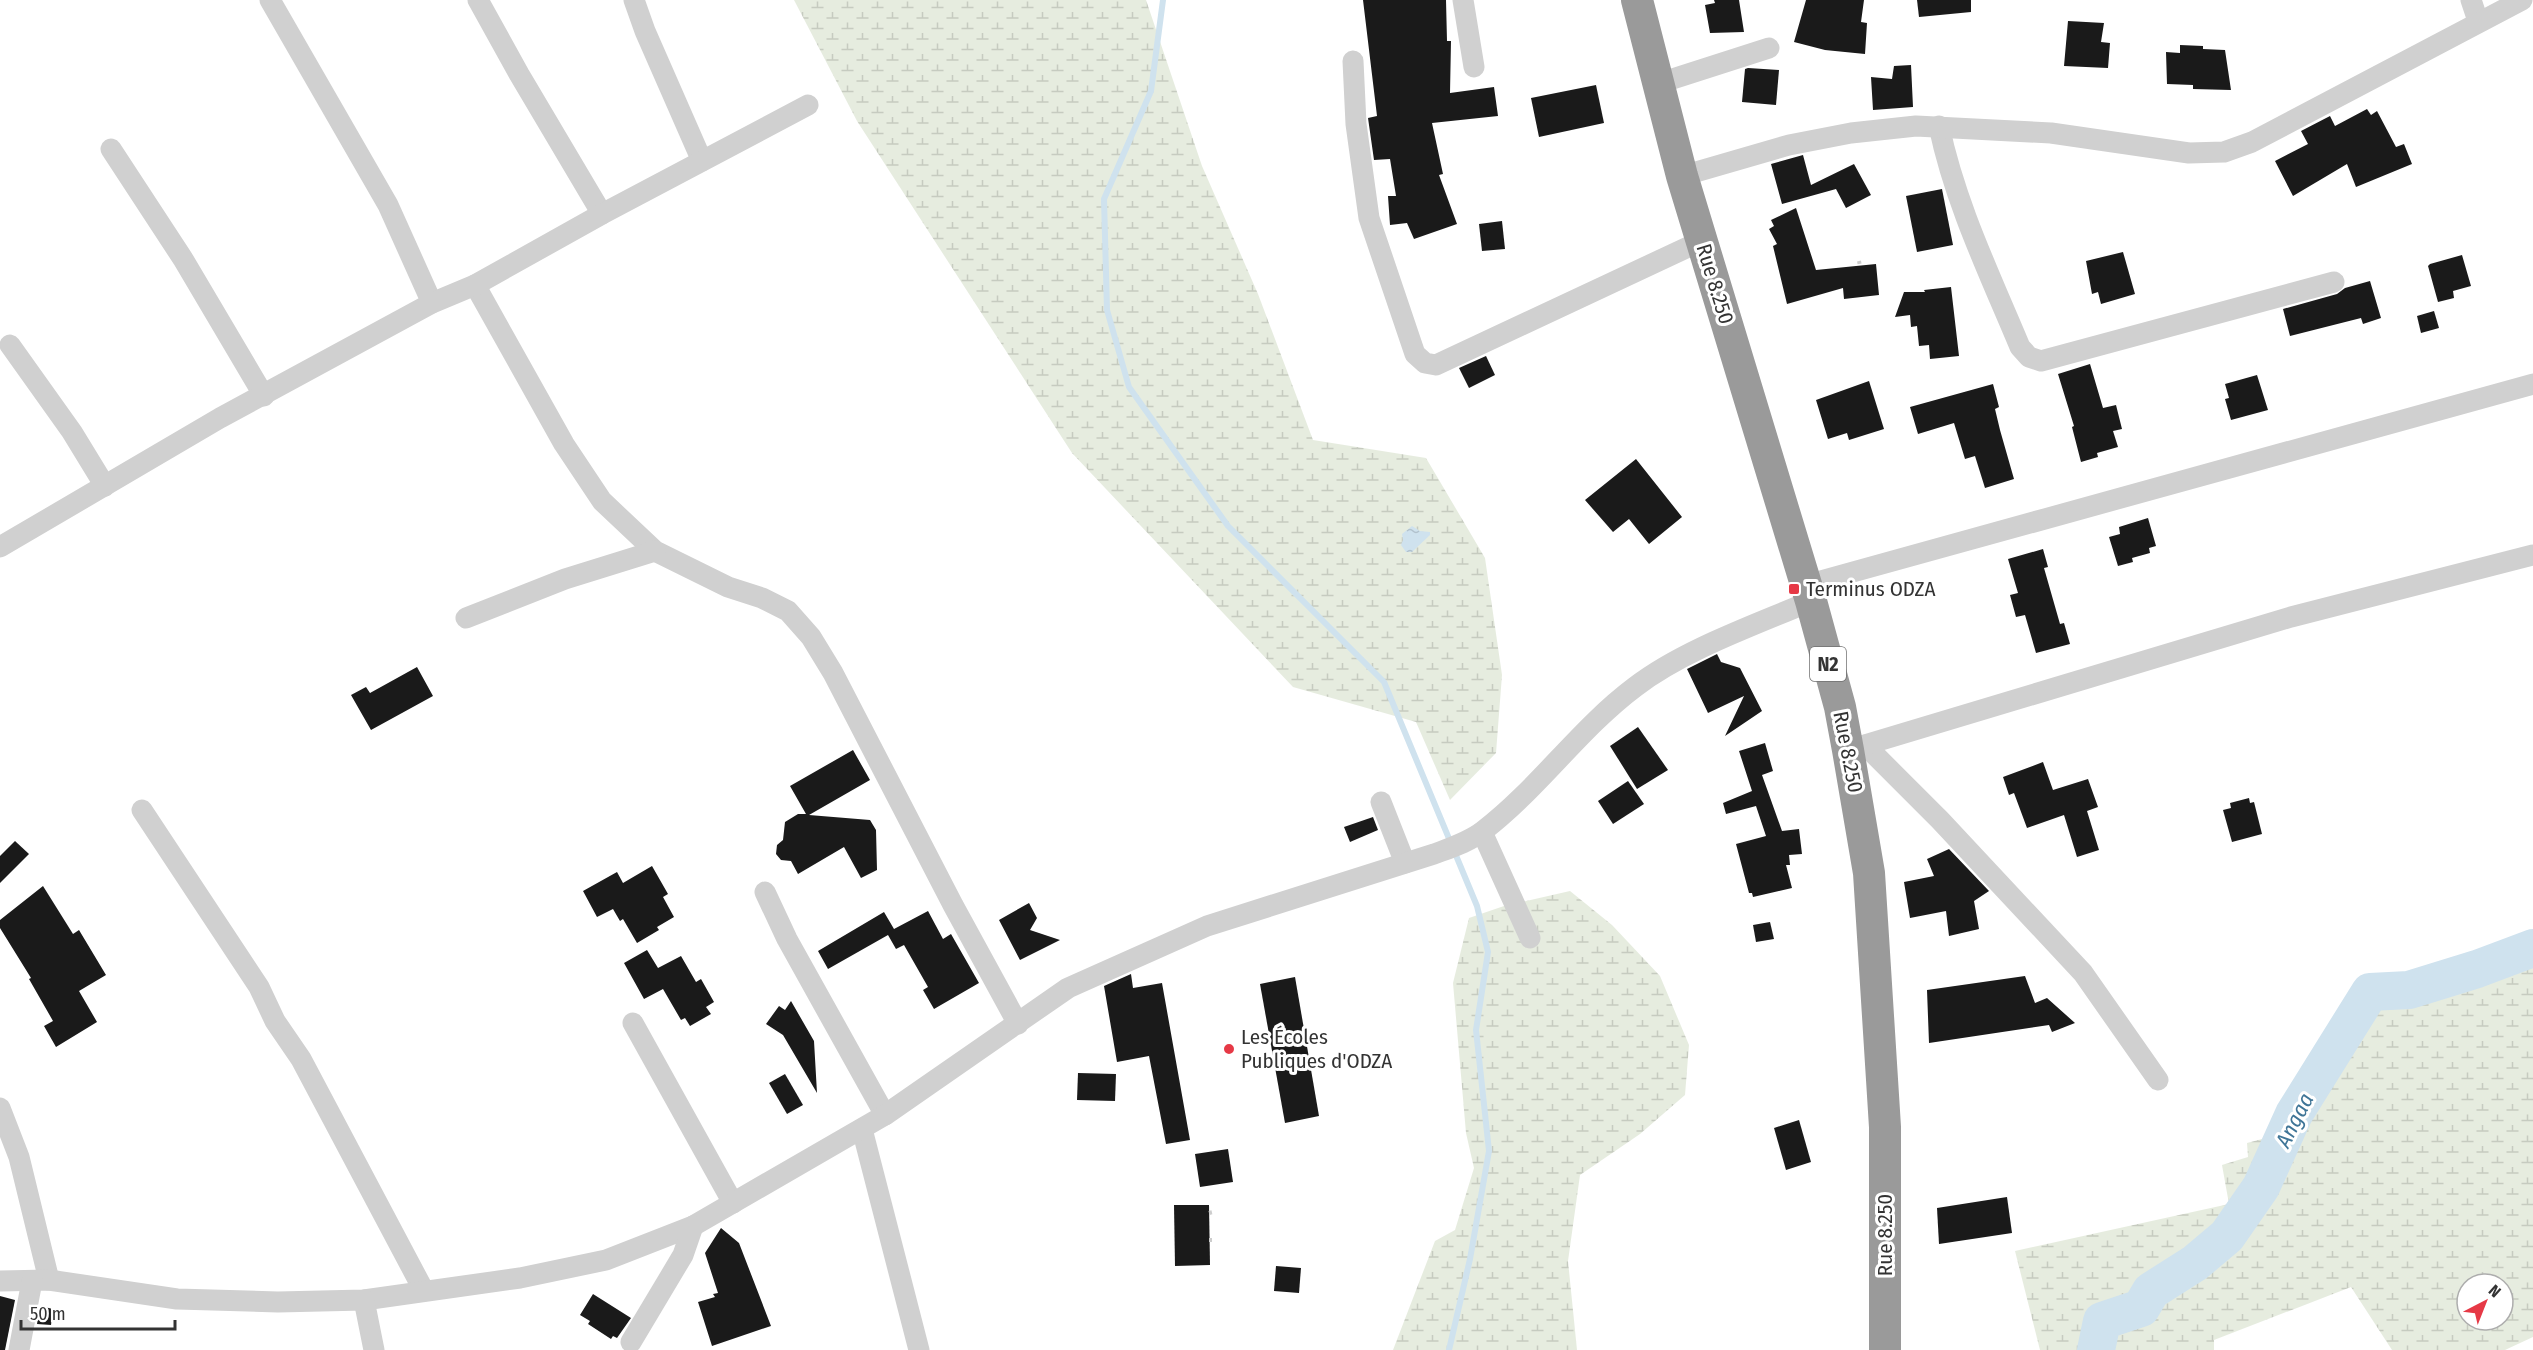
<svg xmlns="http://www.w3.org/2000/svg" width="2533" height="1350" font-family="'Fira Sans Condensed',sans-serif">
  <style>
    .wetland { fill: url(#wetland-marsh); fill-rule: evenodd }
    .water { fill: url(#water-ripples) }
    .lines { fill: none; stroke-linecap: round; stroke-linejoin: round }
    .stream { stroke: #cfe2ee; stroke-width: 6 }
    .river { stroke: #cfe2ee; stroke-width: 38 }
    .building { fill: #1a1a1a }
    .path { stroke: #cdcdcd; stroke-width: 4; stroke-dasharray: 3 3; stroke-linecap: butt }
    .minor { stroke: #d0d0d0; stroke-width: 21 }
    .highway { stroke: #9a9a9a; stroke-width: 32 }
    .poi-dot { fill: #e63946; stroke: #fff; stroke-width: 2 }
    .labels { text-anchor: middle; stroke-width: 6; stroke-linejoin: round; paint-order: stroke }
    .shield { fill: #fff; stroke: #707070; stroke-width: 1.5 }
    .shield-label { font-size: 20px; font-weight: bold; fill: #333 }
    .street-label { font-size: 21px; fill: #333; stroke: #fff }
    .poi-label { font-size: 21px; fill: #333; stroke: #fff; text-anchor: start }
    .water-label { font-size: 22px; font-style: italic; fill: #3f7597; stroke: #fff }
  </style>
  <defs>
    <pattern id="wetland-marsh" width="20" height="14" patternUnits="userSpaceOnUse" patternTransform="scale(1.5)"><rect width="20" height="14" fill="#e6ecdf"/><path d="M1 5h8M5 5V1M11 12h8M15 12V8" fill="none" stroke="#c6cbc0"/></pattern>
    <pattern id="water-ripples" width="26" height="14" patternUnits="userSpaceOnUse" patternTransform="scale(1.5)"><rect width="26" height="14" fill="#cfe2ee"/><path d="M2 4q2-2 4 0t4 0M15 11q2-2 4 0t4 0" fill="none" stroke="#b2c2cd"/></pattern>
  </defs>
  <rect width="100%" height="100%" fill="#fff"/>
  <g class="wetland">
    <polygon points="794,0 1146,0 1202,166 1258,294 1313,440 1426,458 1485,558 1502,675 1496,753 1450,800 1416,722 1293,687 1072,453 857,121"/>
    <polygon points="1570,891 1612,925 1660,976 1689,1045 1685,1095 1640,1134 1580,1175 1568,1261 1577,1350 1393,1350 1435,1241 1455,1230 1474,1168 1466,1133 1453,983 1469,918 1504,906"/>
    <path d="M2533,948V1337L2505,1350H2392L2351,1287L2214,1340V1350H2040L2015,1251L2229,1204L2222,1165L2248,1157L2247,1143L2277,1135L2294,1114L2370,992L2409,990L2477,969ZM2467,1284H2503V1320H2467Z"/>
  </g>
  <polygon class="water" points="1412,526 1420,531 1430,532 1430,535 1412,552 1406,552 1401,545 1403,540 1402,534"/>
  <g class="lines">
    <polyline class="stream" points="1163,0 1151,91 1104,199 1107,310 1129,387 1228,526 1384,682 1477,906 1488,952 1476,1030 1489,1151 1470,1259 1449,1350"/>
    <polyline class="river" points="2096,1350 2102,1321 2141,1308 2151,1291 2195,1263 2227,1236 2261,1187 2294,1114 2370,992 2409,990 2477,969 2533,948"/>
  </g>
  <g class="building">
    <polygon points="1363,0 1446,0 1447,41 1451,41 1450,93 1494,87 1498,116 1432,123 1443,174 1439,175 1457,224 1414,239 1407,223 1390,225 1388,196 1396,196 1390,159 1374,160 1368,118 1377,116"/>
    <polygon points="1714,0 1739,0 1744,32 1710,33 1705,5 1715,3"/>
    <polygon points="1806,0 1864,0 1861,22 1867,23 1865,54 1825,50 1794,42"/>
    <polygon points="1917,0 1971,0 1971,12 1919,17"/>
    <polygon points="2068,21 2104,23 2101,42 2110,43 2108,68 2064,66"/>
    <polygon points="2180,45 2203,46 2203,49 2225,50 2231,90 2193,89 2193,85 2167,84 2166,52 2180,53"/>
    <polygon points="1911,65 1913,107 1873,110 1871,77 1892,79 1894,66"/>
    <polygon points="1748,68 1779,70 1776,105 1742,102 1745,69"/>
    <polygon points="1596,85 1604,123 1539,137 1531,98"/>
    <polygon points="2367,109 2371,115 2377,111 2396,147 2404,144 2412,164 2356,187 2347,164 2293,196 2275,161 2308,144 2301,131 2330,116 2335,126"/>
    <polygon points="1803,155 1811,185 1854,164 1871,195 1846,208 1836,189 1782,204 1771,164"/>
    <polygon points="1942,189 1953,245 1917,252 1906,196"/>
    <polygon points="1796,208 1816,270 1876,264 1879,295 1844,299 1843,288 1787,304 1773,246 1777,244 1769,229 1774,226 1771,220"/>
    <polygon points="1502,221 1505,249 1482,251 1479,224"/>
    <polygon points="2123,252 2135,294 2101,304 2098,292 2092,294 2086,261"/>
    <polygon points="2462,255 2471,286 2453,291 2454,298 2438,302 2428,266 2430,264"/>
    <polygon points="2370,281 2381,318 2363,324 2361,318 2290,336 2283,309 2337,294 2345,288"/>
    <polygon points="1951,287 1959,356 1930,359 1929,345 1919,346 1917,326 1911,327 1910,315 1895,317 1904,292 1925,292 1924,290"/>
    <polygon points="2434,311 2439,328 2421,333 2417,316"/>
    <polygon points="1486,356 1495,375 1469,388 1459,368"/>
    <polygon points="2090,364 2103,408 2116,405 2122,429 2113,431 2118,447 2097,453 2098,457 2081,462 2072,427 2074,426 2058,374"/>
    <polygon points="2257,375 2268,410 2231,420 2225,399 2229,398 2225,384"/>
    <polygon points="1869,381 1884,429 1849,440 1847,433 1828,439 1816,400"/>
    <polygon points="1993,384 1999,407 1995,409 2000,430 2014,479 1985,488 1975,456 1965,459 1954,423 1918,434 1910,407"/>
    <polygon points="1636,459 1682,517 1649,544 1629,519 1613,532 1585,500"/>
    <polygon points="2148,518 2156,546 2149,548 2150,553 2132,558 2133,562 2118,566 2109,537 2120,534 2119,527"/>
    <polygon points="2043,549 2048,567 2044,568 2060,624 2064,623 2070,644 2036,653 2025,615 2016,617 2010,595 2018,593 2008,559"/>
    <polygon points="1717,654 1721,662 1740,668 1762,711 1725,736 1744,696 1708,713 1687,669"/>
    <polygon points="417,667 433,696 371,730 351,695 366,687 370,693"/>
    <polygon points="1638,727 1668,770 1637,789 1610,746"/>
    <polygon points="1765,743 1773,771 1762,775 1782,831 1799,829 1802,854 1789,855 1790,865 1786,865 1792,888 1753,897 1752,893 1749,893 1736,844 1766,836 1756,806 1726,814 1723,803 1752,791 1739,751"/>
    <polygon points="853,750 870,780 809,815 870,820 876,830 877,870 861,878 844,847 798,874 791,861 781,860 776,854 777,845 783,840 785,822 798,814 806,814 790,786"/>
    <polygon points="2043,762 2053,790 2088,779 2098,807 2087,811 2099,850 2077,857 2064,815 2027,828 2014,793 2009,795 2003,777"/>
    <polygon points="1628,781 1644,804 1613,824 1598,801"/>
    <polygon points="2249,798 2250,803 2254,802 2262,834 2232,842 2223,810 2231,808 2230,803"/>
    <polygon points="1373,817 1378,830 1350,842 1344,827"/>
    <polygon points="15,841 29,854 0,883 0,856"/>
    <polygon points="1949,849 1989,891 1974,901 1979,929 1949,936 1946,911 1910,918 1904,882 1934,876 1927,859"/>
    <polygon points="652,866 668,894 663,897 674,917 657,927 659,930 637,943 623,919 620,921 613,909 597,917 583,891 617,872 623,883"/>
    <polygon points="43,886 73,934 79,930 106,975 79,991 97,1022 56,1047 44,1026 53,1021 29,979 31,978 0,928 0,920"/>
    <polygon points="1029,903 1037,918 1030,930 1060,940 1020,960 999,920"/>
    <polygon points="928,911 943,939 951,934 979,983 934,1009 923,990 928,987 904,945 896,949 888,935 828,969 818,951 884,912 894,929"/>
    <polygon points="1770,922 1774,939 1756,942 1753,925"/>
    <polygon points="647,950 658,968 681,956 696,982 701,979 714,1002 706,1007 711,1014 690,1026 685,1018 681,1020 663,989 644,999 624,963"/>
    <polygon points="1131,974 1133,988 1162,983 1190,1140 1166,1144 1149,1056 1117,1062 1104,986"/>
    <polygon points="2025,976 2035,1003 2047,998 2075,1023 2052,1032 2049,1025 1929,1043 1927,990"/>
    <polygon points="1295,977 1319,1116 1285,1123 1260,984"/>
    <polygon points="791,1001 814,1041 817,1093 783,1035 766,1024 779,1006 785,1010"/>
    <polygon points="1078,1073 1116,1074 1115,1101 1077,1100"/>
    <polygon points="785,1074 803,1105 787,1114 769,1083"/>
    <polygon points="1799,1120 1811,1162 1786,1170 1774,1128"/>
    <polygon points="1228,1149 1233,1182 1200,1187 1195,1154"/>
    <polygon points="2007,1197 2012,1233 1939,1244 1937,1208"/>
    <polygon points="1174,1205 1209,1205 1210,1265 1175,1266"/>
    <polygon points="721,1228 739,1243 771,1326 712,1346 698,1302 715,1297 713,1294 718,1293 705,1253"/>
    <polygon points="1276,1266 1301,1268 1299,1293 1274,1291"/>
    <polygon points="593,1294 631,1318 617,1338 613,1336 611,1339 588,1324 590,1321 580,1315"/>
    <polygon points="0,1296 15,1300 5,1350 0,1350"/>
    <polygon points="40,1306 53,1309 51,1325 37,1324"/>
  </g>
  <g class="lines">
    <g class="path">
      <polyline points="1859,261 1860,266"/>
      <polyline points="1209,1213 1213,1212"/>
      <polyline points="1209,1240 1214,1240"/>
    </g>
    <g class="minor">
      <polyline points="270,0 388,205 432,303"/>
      <polyline points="478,0 519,74 602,214"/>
      <polyline points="634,0 645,31 702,161"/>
      <polyline points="1463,0 1474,67"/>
      <polyline points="2471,0 2478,21"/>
      <polyline points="1353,61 1356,124 1369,218 1415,354 1425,363 1436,365 1701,241"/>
      <polyline points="1660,83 1769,48"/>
      <path d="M1939,126C1955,203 1990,275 2020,347L2029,357L2041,361L2334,282"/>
      <polyline points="111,149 183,259 264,396"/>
      <polyline points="1682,176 1789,145 1851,133 1916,126 2051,133 2189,153 2224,152 2252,142 2522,0"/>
      <polyline points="475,285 564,444 602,501 655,551 728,587 762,598 788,611 811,637 833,673 953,905 1018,1024"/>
      <polyline points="10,345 72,432 105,486"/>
      <polyline points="0,547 220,418 432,303 475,285 602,214 808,105"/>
      <polyline points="1806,585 2533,384"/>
      <polyline points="466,618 565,579 655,551"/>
      <polyline points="1865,745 1940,820 2083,973 2158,1080"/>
      <polyline points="1848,750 2291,617 2533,555"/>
      <polyline points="1381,802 1405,863"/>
      <polyline points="142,810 259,987 275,1021 301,1059 424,1291"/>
      <polyline points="1482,832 1530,938"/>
      <polyline points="765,892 787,939 885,1115"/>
      <polyline points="633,1023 733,1203"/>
      <polyline points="0,1108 19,1157 49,1280"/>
      <polyline points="862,1129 919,1350"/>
      <path d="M0,1281L49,1280L177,1299L278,1302L364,1300L520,1278L606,1260L693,1226L885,1115L1068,988L1207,926L1434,854C1450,848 1469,842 1483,831C1539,788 1579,729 1635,687C1683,650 1755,625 1811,601"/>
      <polyline points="364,1300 374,1350"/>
      <polyline points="631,1342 683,1255 693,1226"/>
      <polyline points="19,1350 32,1281"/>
    </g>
    <polyline class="highway" points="1637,0 1682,176 1811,601 1840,707 1848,750 1869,873 1885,1127 1885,1350"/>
  </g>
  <g class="poi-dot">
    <rect x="1788" y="583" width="12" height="12" rx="3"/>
    <circle cx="1229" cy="1049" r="6"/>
  </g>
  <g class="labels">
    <rect class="shield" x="1810" y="647" width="36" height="34" rx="4.5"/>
    <g class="shield-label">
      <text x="1828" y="671">N2</text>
    </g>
    <g class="street-label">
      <text transform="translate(1715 284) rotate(73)" y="7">Rue 8.250</text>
      <text transform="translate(1848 752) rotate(79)" y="7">Rue 8.250</text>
      <text transform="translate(1885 1235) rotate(-90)" y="7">Rue 8.250</text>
    </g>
    <g class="poi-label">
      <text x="1806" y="596">Terminus ODZA</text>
      <text x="1241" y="1044">Les Écoles<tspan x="1241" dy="24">Publiques d'ODZA</tspan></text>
    </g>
    <g class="water-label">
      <text transform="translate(2294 1120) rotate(-63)" y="8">Angaa</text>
    </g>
  </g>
  <g transform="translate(2485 1302) rotate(42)"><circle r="28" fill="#ffffff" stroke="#adadad" stroke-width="1.5"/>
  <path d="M0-4.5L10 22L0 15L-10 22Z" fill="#e63946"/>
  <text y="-9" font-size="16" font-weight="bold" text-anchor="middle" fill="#333333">N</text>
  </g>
  <path d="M21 1320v9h154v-9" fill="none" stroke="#333333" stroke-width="3"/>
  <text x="30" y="1320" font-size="18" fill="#333333" stroke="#ffffff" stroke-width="4.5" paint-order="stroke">50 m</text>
</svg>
